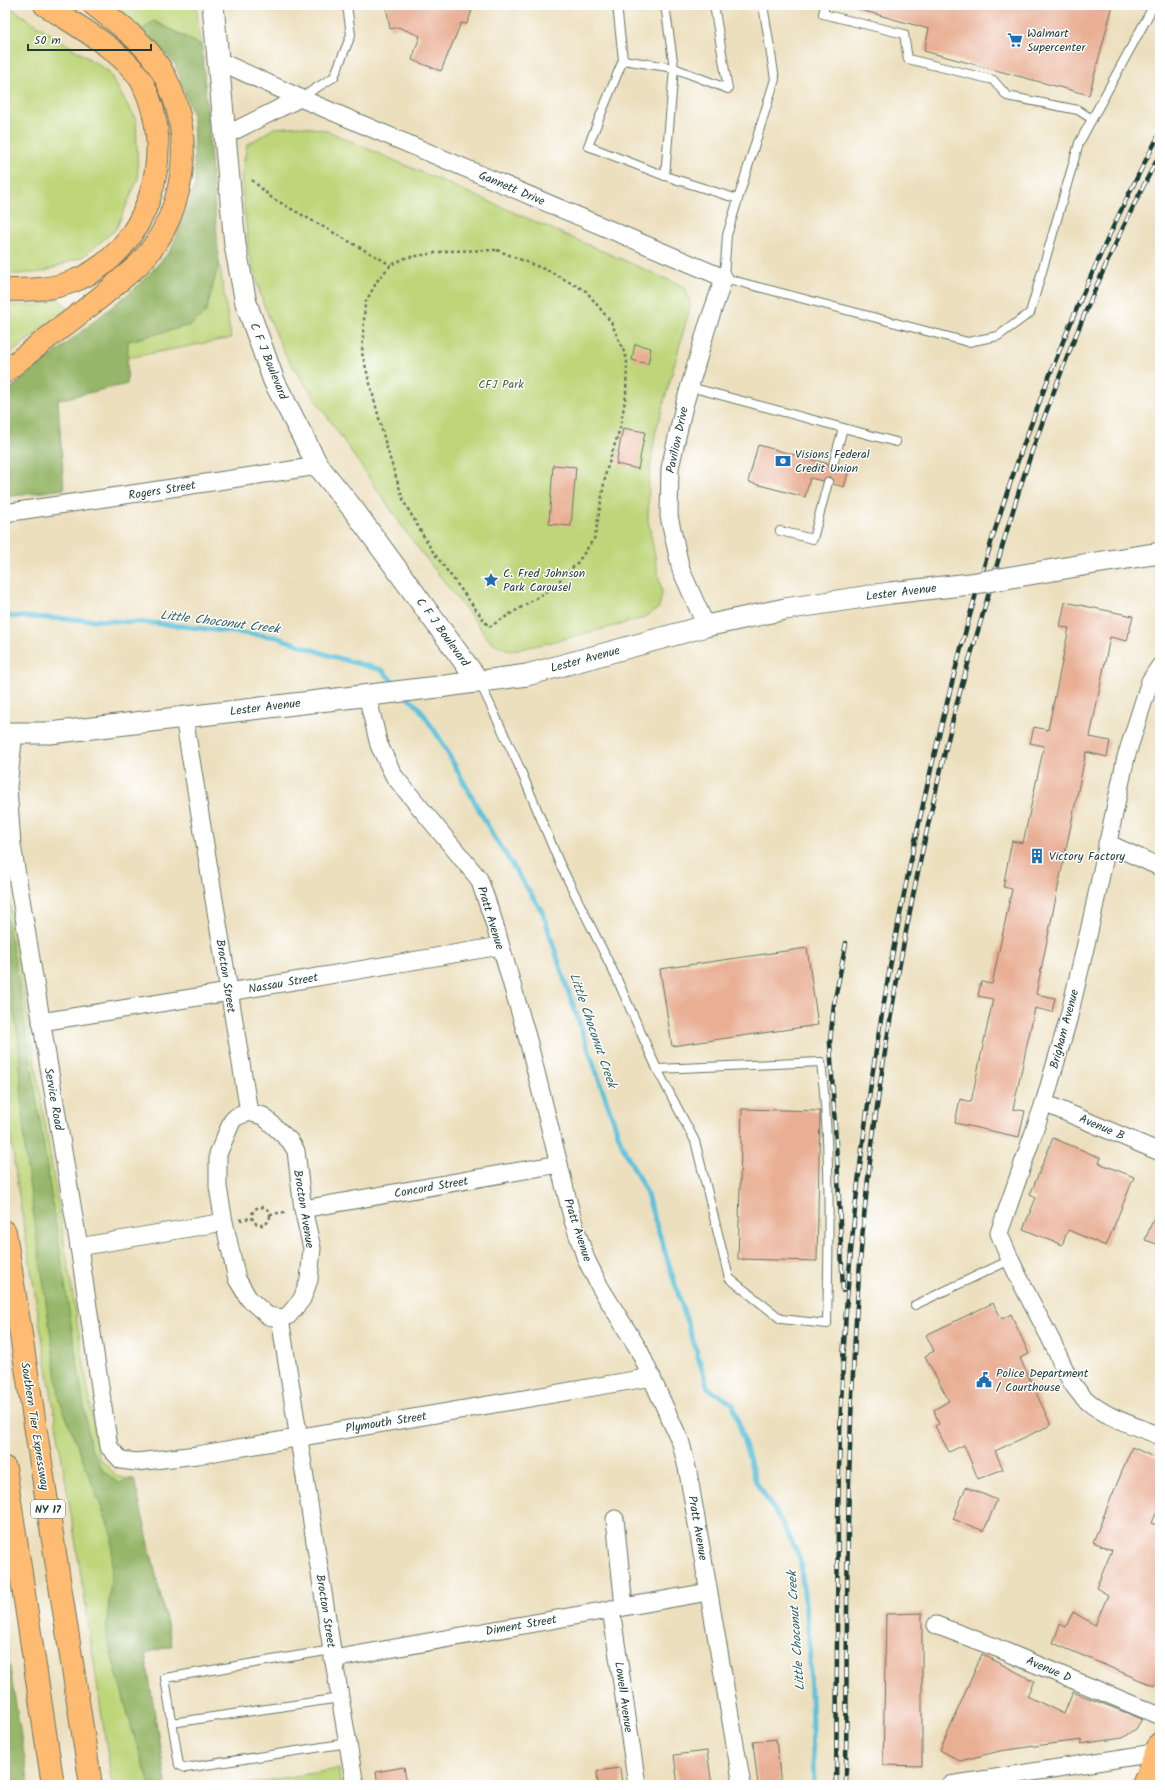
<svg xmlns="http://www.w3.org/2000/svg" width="1165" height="1790" font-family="Kalam,sans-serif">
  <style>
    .green { fill: #bed579; stroke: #6e8956 }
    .forest { fill: #96b669; stroke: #5a7a4e }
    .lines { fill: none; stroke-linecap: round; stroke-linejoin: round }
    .stream { stroke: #5ec2dc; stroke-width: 5 }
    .building { fill: #e9af94 }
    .service-casing { stroke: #677664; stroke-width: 10 }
    .minor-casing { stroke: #677664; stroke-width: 19 }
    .tertiary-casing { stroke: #677664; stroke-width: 23 }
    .primary-casing { stroke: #677664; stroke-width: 24 }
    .motorway-casing { stroke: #677664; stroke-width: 24 }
    .path { stroke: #677664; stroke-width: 2.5; stroke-dasharray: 3 3; stroke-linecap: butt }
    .service { stroke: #fff; stroke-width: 8 }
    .minor { stroke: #fff; stroke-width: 17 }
    .tertiary { stroke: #fff; stroke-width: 21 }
    .primary { stroke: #ffbb71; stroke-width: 22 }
    .motorway { stroke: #ffbb71; stroke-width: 22 }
    .rail-casing { stroke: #1f3d34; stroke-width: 4.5 }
    .rail { stroke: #fff; stroke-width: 3; stroke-dasharray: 9; stroke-linecap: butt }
    .tertiary-bridge-casing { stroke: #677664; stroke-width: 23; stroke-linecap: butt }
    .tertiary-bridge { stroke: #fff; stroke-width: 21 }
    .labels { text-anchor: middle; stroke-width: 3; stroke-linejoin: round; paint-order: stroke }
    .shield { fill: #fff; stroke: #627771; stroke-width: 1 }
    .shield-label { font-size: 11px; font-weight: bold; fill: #1f3d34 }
    .poi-label { font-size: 12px; fill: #1f3d34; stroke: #fff; text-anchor: start }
    .street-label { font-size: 12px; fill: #1f3d34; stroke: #fff }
    .park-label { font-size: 12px; fill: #476345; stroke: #fff }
    .water-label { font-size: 13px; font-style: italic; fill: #326566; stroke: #fff }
  </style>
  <rect width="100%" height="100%" fill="#fff"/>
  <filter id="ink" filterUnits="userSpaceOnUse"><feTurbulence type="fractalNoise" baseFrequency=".025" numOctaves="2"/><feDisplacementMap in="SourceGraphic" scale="8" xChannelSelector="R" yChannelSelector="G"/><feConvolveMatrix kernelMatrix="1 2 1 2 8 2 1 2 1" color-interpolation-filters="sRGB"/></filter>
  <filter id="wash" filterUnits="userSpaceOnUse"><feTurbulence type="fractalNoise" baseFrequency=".012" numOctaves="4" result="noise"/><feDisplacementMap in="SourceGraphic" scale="16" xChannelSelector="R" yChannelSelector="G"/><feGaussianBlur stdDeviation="0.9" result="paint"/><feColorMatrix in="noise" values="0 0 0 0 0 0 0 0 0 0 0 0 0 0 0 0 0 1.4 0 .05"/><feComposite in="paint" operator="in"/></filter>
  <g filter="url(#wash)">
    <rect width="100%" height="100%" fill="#ecdfbd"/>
    <g class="green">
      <polygon points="6,5 108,71 136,120 138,179 116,229 84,256 43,272 5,275"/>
      <polygon points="113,5 196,5 201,45 154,21 142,30"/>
      <polygon points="299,126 325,130 685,287 691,304 655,435 649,477 648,520 662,593 659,608 641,619 548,643 510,651 490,641 411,539 285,355 263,303 249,254 241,176 247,145 274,128"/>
      <polygon points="219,262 231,338 127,358 128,341 191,325 206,312"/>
      <polygon points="59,299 68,308 5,358 5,305 37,305"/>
      <polygon points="5,875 99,1458 118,1477 134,1479 172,1646 145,1653 166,1785 112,1785 83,1588 17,1184 5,1093"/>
      <polygon points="338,1769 341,1785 240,1785"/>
    </g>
    <g class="forest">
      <polygon points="154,21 202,46 219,262 206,312 191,325 128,341 127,384 58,400 64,489 5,497 5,393 139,285 171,250 195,185 193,116 175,64 142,30"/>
      <polygon points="5,905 18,979 90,1446 103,1471 119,1483 134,1479 172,1646 145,1653 166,1785 150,1785 132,1729 106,1635 112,1567 112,1535 60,1401 25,1154 18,1035 5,971"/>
      <polygon points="5,1638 29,1785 5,1785"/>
    </g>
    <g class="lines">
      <g class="stream">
        <polyline points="5,616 153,623 276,637 334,657 382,670 397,686"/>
        <polyline points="407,696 420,709 440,739 493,835 543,913 566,985 622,1145 646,1192 708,1388 733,1404 756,1482 781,1521 800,1558 809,1639 814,1785"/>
      </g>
    </g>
    <g id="blocks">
      <g class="building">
        <polygon points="386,5 474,5 467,24 461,23 441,71 412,60 420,36 398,27 390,29"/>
        <polygon points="857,5 1113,5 1089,95 924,51 929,29 857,9"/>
        <polygon points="635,344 651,348 648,364 632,360"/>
        <polygon points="623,428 645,432 638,469 616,464"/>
        <polygon points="758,445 828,464 828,467 831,470 835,470 838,466 849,469 844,487 833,484 833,480 830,477 826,477 823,481 810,478 805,497 748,482"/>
        <polygon points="553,465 576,467 571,526 549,524"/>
        <polygon points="1065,602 1133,616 1127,641 1110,637 1090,737 1110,741 1107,757 1086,752 1036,994 1055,998 1052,1012 1035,1008 1013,1109 1025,1111 1019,1137 955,1123 960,1099 971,1102 993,999 978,996 981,982 992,984 1012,889 1003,887 1012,841 1023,843 1044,746 1030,743 1034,727 1048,730 1069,628 1060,627"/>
        <polygon points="807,948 818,1025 672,1046 660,969"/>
        <polygon points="742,1109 820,1111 817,1261 738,1259"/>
        <polygon points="1053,1138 1101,1158 1099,1163 1134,1177 1106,1246 1068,1230 1062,1245 1023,1229 1036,1198 1030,1195"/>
        <polygon points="1159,1205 1160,1205 1160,1245 1145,1240"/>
        <polygon points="993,1303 1002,1319 1011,1314 1029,1354 1020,1358 1051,1425 995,1451 1003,1469 978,1479 964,1445 949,1452 935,1426 939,1424 934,1410 949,1401 925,1356 934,1351 926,1335"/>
        <polygon points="1132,1447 1160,1460 1160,1504 1152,1523 1160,1527 1160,1672 1154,1686 1053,1643 1060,1624 1066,1627 1073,1612 1095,1625 1108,1595 1096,1588 1112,1550 1093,1542"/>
        <polygon points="966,1487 997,1500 984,1531 953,1519"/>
        <polygon points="922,1613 922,1766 883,1765 886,1614"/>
        <polygon points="982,1654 1034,1681 1027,1696 1064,1714 1073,1692 1142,1719 1136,1729 1123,1738 1080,1744 1082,1740 1042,1745 1000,1751 960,1761 940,1750"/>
        <polygon points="776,1739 781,1785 758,1785 753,1742"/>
        <polygon points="707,1751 712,1785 678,1785 674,1755"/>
        <polygon points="404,1767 407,1785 378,1785 376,1772"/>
        <polygon points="620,1768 622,1785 598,1785 597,1771"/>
      </g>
    </g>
  </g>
  <g filter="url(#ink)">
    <use href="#blocks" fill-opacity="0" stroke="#677664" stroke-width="1"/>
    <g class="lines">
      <defs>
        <g id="service">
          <polyline points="617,5 623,60 674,68 665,5"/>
          <polyline points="714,5 728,89 674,68 665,176 738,199"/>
          <polyline points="763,5 775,79 727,235 724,278 968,342 998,336 1030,313 1079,143 1154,5"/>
          <polyline points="825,5 823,14 904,34 908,59 993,80 1007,96 1078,110 1092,119"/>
          <polyline points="623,60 588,146 665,176"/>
          <polyline points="300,98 334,77 351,35 347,5"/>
          <polyline points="690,387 896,442"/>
          <polyline points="833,465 843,428"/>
          <polyline points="780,531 813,539 828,482"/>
          <path d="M480,683L518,764L559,862L617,979L657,1069L695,1141L729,1278L781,1319L827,1324C829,1236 831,1149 821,1062L657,1069"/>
          <polyline points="915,1305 1010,1260"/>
          <polyline points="332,1650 165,1678 179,1765 186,1768 348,1743"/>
          <polyline points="172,1723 340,1698"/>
        </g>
        <g id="minor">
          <polyline points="219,61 300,98 724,278 707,327 684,406 670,468 669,516 681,570 706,626"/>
          <polyline points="226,135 300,98"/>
          <polyline points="5,513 318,466"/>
          <path d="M1160,666L1150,681L1126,757L1090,927L1068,1020L1044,1103L999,1233C1012,1268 1031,1301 1048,1334C1060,1356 1066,1380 1084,1398C1105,1418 1134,1425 1160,1436"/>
          <polyline points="367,695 379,745 394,776 479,879 493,919 528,1040 573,1221 586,1259 600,1287 639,1350 681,1443 688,1472 742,1785"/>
          <polyline points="184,717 249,1112"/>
          <polyline points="14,733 8,787 12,845 79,1247 109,1447 121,1460 137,1462 197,1455 652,1377"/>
          <polyline points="1107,843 1160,867"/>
          <polyline points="41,1022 229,992 500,946"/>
          <polyline points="1044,1103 1160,1152"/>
          <polygon points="249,1112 263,1116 290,1141 296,1151 303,1209 312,1248 309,1280 302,1299 288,1316 280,1318 268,1316 249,1299 237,1279 224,1222 218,1187 218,1154 232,1121 236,1117"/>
          <polyline points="303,1209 559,1164"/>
          <polyline points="79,1247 224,1222"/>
          <polyline points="280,1318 332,1650 355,1785"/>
          <polyline points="615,1519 624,1607"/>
          <polyline points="611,1609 637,1785"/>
          <polyline points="936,1625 997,1648 1160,1716"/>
          <polyline points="333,1659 708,1592"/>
          <polyline points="950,1785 1160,1752"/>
        </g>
        <g id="tertiary">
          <polyline points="213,5 235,245 246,303 274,381 318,466 353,509 479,682"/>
          <polyline points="1083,565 1160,553"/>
          <polyline points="5,733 50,733 446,686 527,675 706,626 785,609 890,593"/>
        </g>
        <polyline id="primary" points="1143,1785 1160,1743"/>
        <g id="motorway">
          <path d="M5,290C28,290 52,290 74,281C148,252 178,154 143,84C127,53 74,24 45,5"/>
          <path d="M5,372C40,342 79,316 114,286C122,278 131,272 139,264C192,209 198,115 151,55C135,35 114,21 94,5"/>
          <polyline points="5,1232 91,1785"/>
          <polyline points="5,1468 53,1785"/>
        </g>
      </defs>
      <use href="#service" class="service-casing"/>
      <use href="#minor" class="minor-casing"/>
      <use href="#tertiary" class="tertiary-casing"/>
      <use href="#primary" class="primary-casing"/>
      <use href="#motorway" class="motorway-casing"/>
      <g class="path">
        <polyline points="252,180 272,198 391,265"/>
        <polygon points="497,250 549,271 586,291 611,322 627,359 626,395 620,428 606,472 595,537 578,562 551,589 489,627 431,549 404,502 387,449 362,353 365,303 379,278 391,265 405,258 447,251"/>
        <circle cx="261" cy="1216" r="9"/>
        <polyline points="270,1214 287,1212"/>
        <polyline points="240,1220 251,1218"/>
      </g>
      <use href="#service" class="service"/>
      <use href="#minor" class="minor"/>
      <use href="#tertiary" class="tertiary"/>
      <use href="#primary" class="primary"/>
      <use href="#motorway" class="motorway"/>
      <defs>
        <g id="rail">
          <polyline points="843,1291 838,1177 830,1042 834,1004 846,943"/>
          <path d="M836,1785C838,1623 835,1460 847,1298C860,1127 888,958 926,791C953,672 984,553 1026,438C1064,333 1108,231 1160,133"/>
          <path d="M846,1785C847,1625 846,1464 857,1305C869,1109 905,913 952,723C960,687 972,652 982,617C999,558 1015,498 1036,440C1071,342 1111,246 1160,154"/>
        </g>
      </defs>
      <use href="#rail" class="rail-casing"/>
      <use href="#rail" class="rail"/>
      <defs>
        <polyline id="tertiary-bridge" points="890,593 970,584 1083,565"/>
      </defs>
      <use href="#tertiary-bridge" class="tertiary-bridge-casing"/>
      <use href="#tertiary-bridge" class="tertiary-bridge"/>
    </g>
  </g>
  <defs>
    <symbol id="supermarket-bare" viewBox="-9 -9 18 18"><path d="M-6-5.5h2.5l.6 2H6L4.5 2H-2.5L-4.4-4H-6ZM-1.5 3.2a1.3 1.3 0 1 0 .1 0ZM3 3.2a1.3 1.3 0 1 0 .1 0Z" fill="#1f6fb2" stroke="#fff" stroke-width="2.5" paint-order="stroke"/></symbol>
    <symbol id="bank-bare" viewBox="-9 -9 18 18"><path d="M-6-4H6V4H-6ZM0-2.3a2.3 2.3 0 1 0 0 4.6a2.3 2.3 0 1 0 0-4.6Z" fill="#1f6fb2" stroke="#fff" stroke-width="2.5" paint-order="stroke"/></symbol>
    <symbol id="sight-bare" viewBox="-9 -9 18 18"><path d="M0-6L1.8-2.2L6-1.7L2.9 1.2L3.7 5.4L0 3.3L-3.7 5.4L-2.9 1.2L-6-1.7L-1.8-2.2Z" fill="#1f6fb2" stroke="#fff" stroke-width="2.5" paint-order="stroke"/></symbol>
    <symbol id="building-bare" viewBox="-9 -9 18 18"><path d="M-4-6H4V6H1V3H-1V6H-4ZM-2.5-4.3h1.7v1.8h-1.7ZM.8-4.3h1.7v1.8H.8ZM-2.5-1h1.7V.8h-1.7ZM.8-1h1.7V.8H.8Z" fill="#1f6fb2" stroke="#fff" stroke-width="2.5" paint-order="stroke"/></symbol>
    <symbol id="civic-bare" viewBox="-9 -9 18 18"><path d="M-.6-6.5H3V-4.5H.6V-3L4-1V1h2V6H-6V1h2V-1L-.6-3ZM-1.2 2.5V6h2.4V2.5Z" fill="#1f6fb2" stroke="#fff" stroke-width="2.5" paint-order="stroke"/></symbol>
  </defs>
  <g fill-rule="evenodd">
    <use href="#supermarket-bare" x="1004" y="29" width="22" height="22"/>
    <use href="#bank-bare" x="772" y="450" width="22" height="22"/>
    <use href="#sight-bare" x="480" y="569" width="22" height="22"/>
    <use href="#building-bare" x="1026" y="845" width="22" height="22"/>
    <use href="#civic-bare" x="973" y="1369" width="22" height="22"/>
  </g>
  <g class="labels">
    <rect class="shield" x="31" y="1500" width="34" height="18" rx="3"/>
    <g class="shield-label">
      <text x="48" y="1513">NY 17</text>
    </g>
    <g class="poi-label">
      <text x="1027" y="37">Walmart<tspan x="1027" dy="14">Supercenter</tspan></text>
      <text x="795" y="458">Visions Federal<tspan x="795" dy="14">Credit Union</tspan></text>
      <text x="503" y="577">C. Fred Johnson<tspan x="503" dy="14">Park Carousel</tspan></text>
      <text x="1049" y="860">Victory Factory</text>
      <text x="996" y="1377">Police Department<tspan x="996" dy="14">/ Courthouse</tspan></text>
    </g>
    <g class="street-label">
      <text transform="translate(512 188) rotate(23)" y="4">Gannett Drive</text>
      <text transform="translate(269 361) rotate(68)" y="4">C F J Boulevard</text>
      <text transform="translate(677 440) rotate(-78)" y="4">Pavilion Drive</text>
      <text transform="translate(162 490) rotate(-9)" y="4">Rogers Street</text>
      <text transform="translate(901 592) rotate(-7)" y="4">Lester Avenue</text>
      <text transform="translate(443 632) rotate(54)" y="4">C F J Boulevard</text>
      <text transform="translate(585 659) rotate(-15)" y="4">Lester Avenue</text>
      <text transform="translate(265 707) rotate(-7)" y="4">Lester Avenue</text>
      <text transform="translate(491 918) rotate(73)" y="4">Pratt Avenue</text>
      <text transform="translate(226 976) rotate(81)" y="4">Brocton Street</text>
      <text transform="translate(283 983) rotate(-10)" y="4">Nassau Street</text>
      <text transform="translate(1064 1029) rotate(-75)" y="4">Brigham Avenue</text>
      <text transform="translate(54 1099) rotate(80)" y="4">Service Road</text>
      <text transform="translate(1102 1127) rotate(23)" y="4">Avenue B</text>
      <text transform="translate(431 1187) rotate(-10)" y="4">Concord Street</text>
      <text transform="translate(304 1209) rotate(81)" y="4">Brocton Avenue</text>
      <text transform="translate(578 1230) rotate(72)" y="4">Pratt Avenue</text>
      <text transform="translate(386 1422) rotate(-9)" y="4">Plymouth Street</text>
      <text transform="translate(35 1426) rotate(81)" y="4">Southern Tier Expressway</text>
      <text transform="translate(698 1528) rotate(80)" y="4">Pratt Avenue</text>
      <text transform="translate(326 1611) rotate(81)" y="4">Brocton Street</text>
      <text transform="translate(521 1625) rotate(-10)" y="4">Diment Street</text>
      <text transform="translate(1049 1669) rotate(23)" y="4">Avenue D</text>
      <text transform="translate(624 1697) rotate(82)" y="4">Lowell Avenue</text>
    </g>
    <g class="park-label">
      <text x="501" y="388">CFJ Park</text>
    </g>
    <g class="water-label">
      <text transform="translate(220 621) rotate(7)" y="5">Little Choconut Creek</text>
      <text transform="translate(594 1030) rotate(71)" y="5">Little Choconut Creek</text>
      <text transform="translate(795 1631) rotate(-94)" y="5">Little Choconut Creek</text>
    </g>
  </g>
  <rect width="1165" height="1790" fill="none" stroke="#fff" stroke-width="20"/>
  <path d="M28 44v6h123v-6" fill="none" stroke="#1f3d34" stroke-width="2"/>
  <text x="34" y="44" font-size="12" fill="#1f3d34" stroke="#ffffff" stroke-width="3" paint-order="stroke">50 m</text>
</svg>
